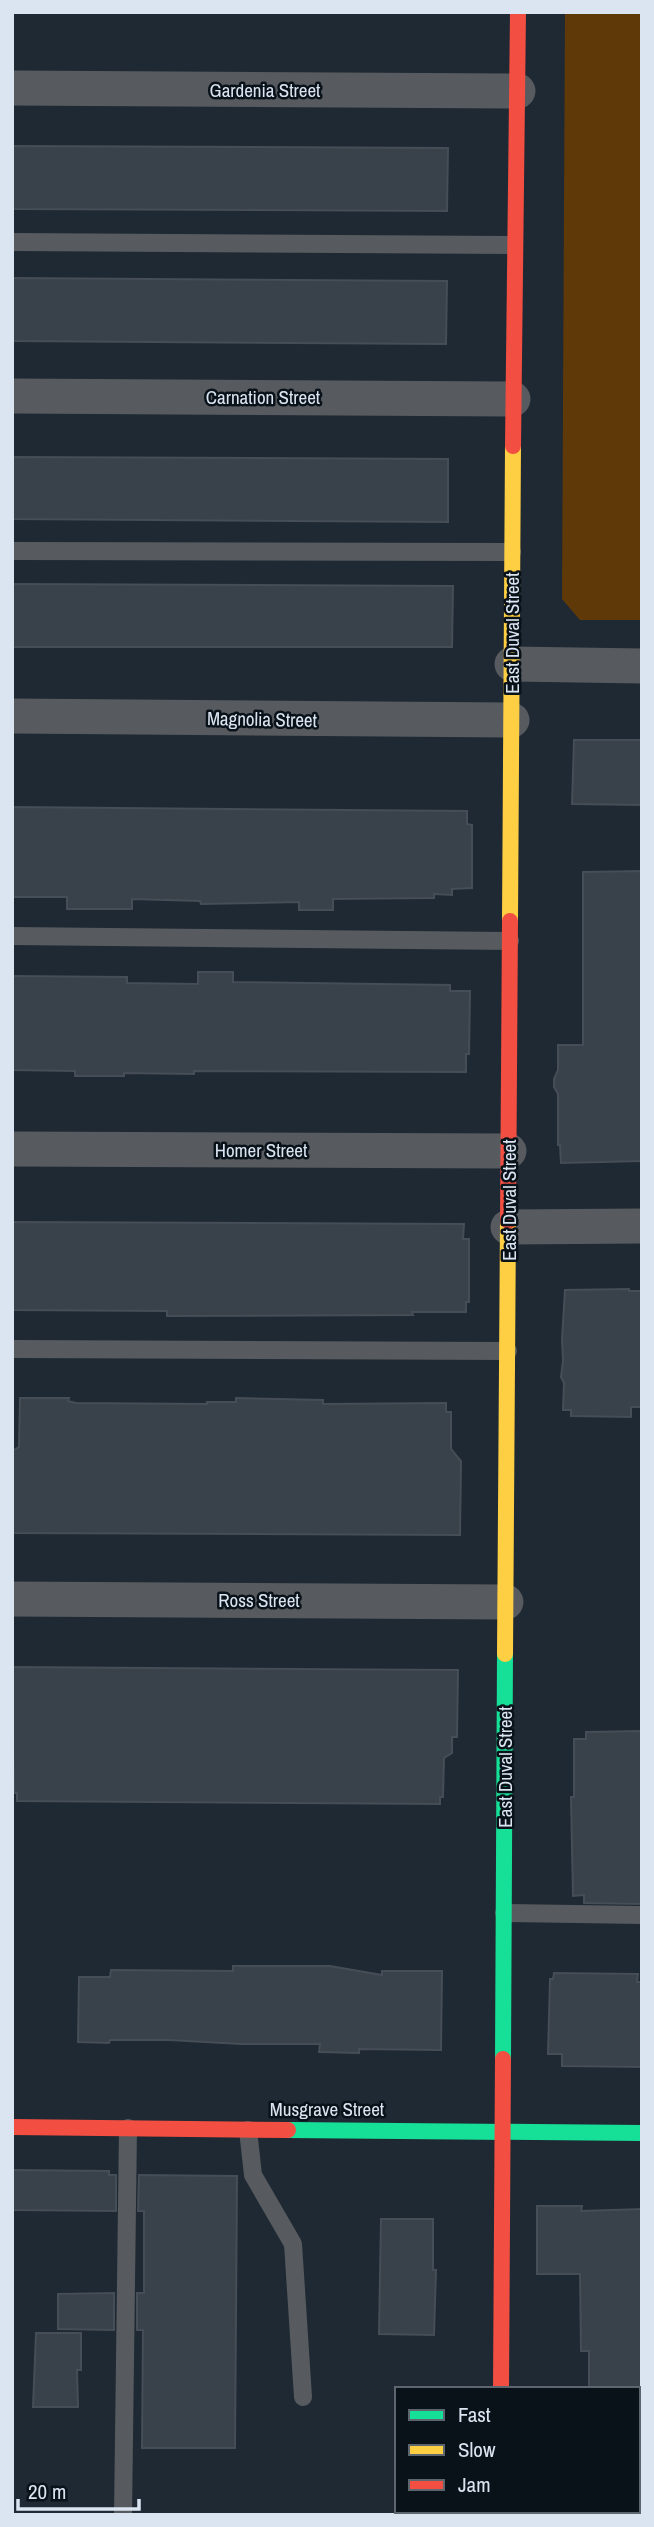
<svg xmlns="http://www.w3.org/2000/svg" width="654" height="2527" font-family="'Archivo Narrow',sans-serif">
  <style>
    .green { fill: #603908 }
    .building { fill: #39424a; stroke: #454d56; stroke-width: 2 }
    .lines { fill: none; stroke-linecap: round; stroke-linejoin: round }
    .lane { stroke: #575b5f; stroke-width: 18 }
    .street { stroke: #575b5f; stroke-width: 35 }
    .fast { stroke: #16e098; stroke-width: 16 }
    .slow { stroke: #ffcf43; stroke-width: 16 }
    .jam { stroke: #f24e42; stroke-width: 16 }
    .labels { text-anchor: middle; stroke-width: 5; stroke-linejoin: round; paint-order: stroke }
    .street-label { font-size: 19px; fill: #dae5f1; stroke: #091119 }
  </style>
  <rect width="100%" height="100%" fill="#1f2933"/>
  <polygon class="green" points="565,12 642,12 642,620 580,620 562,599"/>
  <g class="building">
    <polygon points="12,146 448,148 447,211 12,209"/>
    <polygon points="12,278 447,281 446,344 12,341"/>
    <polygon points="12,457 448,459 448,522 12,519"/>
    <polygon points="12,584 453,586 452,647 12,647"/>
    <polygon points="574,740 642,740 642,805 572,804"/>
    <polygon points="12,807 467,811 467,824 472,825 472,888 452,889 452,895 434,894 434,898 333,899 333,910 299,910 299,902 201,904 200,901 132,899 132,909 67,909 67,897 12,897"/>
    <polygon points="642,871 642,1161 561,1163 560,1145 558,1145 558,1094 554,1087 554,1079 558,1070 558,1045 583,1045 583,872"/>
    <polygon points="198,972 233,972 233,982 450,985 450,991 470,991 469,1054 466,1054 466,1072 194,1071 194,1074 124,1073 124,1076 75,1076 75,1071 12,1070 12,976 127,977 127,983 198,984"/>
    <polygon points="12,1222 464,1224 463,1239 469,1239 469,1302 466,1302 466,1312 412,1312 413,1315 167,1316 167,1311 12,1310"/>
    <polygon points="629,1289 629,1291 642,1291 642,1407 631,1407 631,1417 571,1416 571,1410 563,1410 564,1383 561,1377 563,1361 562,1339 565,1290"/>
    <polygon points="20,1398 69,1398 68,1401 76,1403 207,1404 207,1402 236,1402 236,1398 323,1400 323,1404 446,1403 446,1412 451,1412 451,1449 461,1461 460,1535 12,1533 12,1451 19,1447"/>
    <polygon points="12,1667 458,1670 457,1737 452,1737 452,1753 444,1758 443,1797 440,1797 440,1804 17,1801 17,1793 14,1793"/>
    <polygon points="641,1731 642,1904 584,1903 584,1895 573,1896 571,1797 574,1797 574,1739 586,1739 586,1732"/>
    <polygon points="233,1966 330,1966 382,1975 382,1971 442,1971 441,2050 359,2049 359,2053 319,2052 320,2044 241,2044 169,2040 110,2040 109,2043 78,2042 79,1977 110,1977 111,1970 233,1971"/>
    <polygon points="554,1973 638,1974 637,1982 642,1982 642,2067 562,2066 562,2054 548,2054 550,1979 553,1979"/>
    <polygon points="12,2170 109,2171 109,2175 116,2175 116,2211 12,2210"/>
    <polygon points="139,2175 237,2176 235,2448 142,2448 143,2330 137,2330 137,2293 144,2293 144,2211 138,2211"/>
    <polygon points="537,2206 582,2206 581,2211 642,2209 642,2389 589,2389 589,2351 581,2351 580,2274 537,2274"/>
    <polygon points="381,2219 433,2219 433,2270 436,2270 434,2335 379,2334"/>
    <polygon points="114,2293 114,2330 58,2329 58,2294"/>
    <polygon points="36,2333 81,2333 81,2370 77,2370 78,2407 33,2407"/>
  </g>
  <g class="lines">
    <g class="lane">
      <polyline points="12,242 514,245"/>
      <polyline points="12,551 512,552"/>
      <polyline points="12,936 510,941"/>
      <polyline points="12,1349 508,1351"/>
      <polyline points="504,1913 642,1915"/>
      <polyline points="248,2130 253,2175 293,2244 303,2397"/>
      <polyline points="123,2515 128,2128"/>
    </g>
    <g class="street">
      <polyline points="12,88 518,91"/>
      <polyline points="12,396 513,399"/>
      <polyline points="512,664 642,666"/>
      <polyline points="12,716 512,720"/>
      <polyline points="12,1149 509,1151"/>
      <polyline points="508,1227 642,1226"/>
      <polyline points="12,1599 506,1602"/>
      <polyline points="500,2515 500,2511"/>
    </g>
    <g class="fast">
      <polyline points="503,2059 505,1654"/>
      <polyline points="288,2130 642,2133"/>
    </g>
    <g class="slow">
      <polyline points="510,921 513,446"/>
      <polyline points="505,1654 508,1221"/>
    </g>
    <g class="jam">
      <polyline points="513,446 518,12"/>
      <polyline points="508,1221 510,921"/>
      <polyline points="12,2127 288,2130"/>
      <polyline points="501,2389 503,2059"/>
    </g>
  </g>
  <g class="labels">
    <g class="street-label">
      <text x="265" y="97">Gardenia Street</text>
      <text x="263" y="404">Carnation Street</text>
      <text transform="translate(512 633) rotate(-90)" y="7">East Duval Street</text>
      <text transform="translate(262 719) rotate(1)" y="7">Magnolia Street</text>
      <text x="261" y="1157">Homer Street</text>
      <text transform="translate(509 1200) rotate(-90)" y="7">East Duval Street</text>
      <text x="259" y="1607">Ross Street</text>
      <text transform="translate(505 1767) rotate(-90)" y="7">East Duval Street</text>
      <text x="327" y="2116">Musgrave Street</text>
    </g>
  </g>
  <rect width="654" height="2527" fill="none" stroke="#dae5f1" stroke-width="28"/>
  <rect x="395" y="2387" width="245" height="126" fill="#091119" stroke="#5d666f" stroke-width="2"/>
  <rect x="409" y="2410" width="35" height="10" fill="#16e098" stroke="#5d666f" stroke-width="2"/>
  <text x="458" y="2422" font-size="21" fill="#dae5f1">Fast</text>
  <rect x="409" y="2445" width="35" height="10" fill="#ffcf43" stroke="#5d666f" stroke-width="2"/>
  <text x="458" y="2457" font-size="21" fill="#dae5f1">Slow</text>
  <rect x="409" y="2480" width="35" height="10" fill="#f24e42" stroke="#5d666f" stroke-width="2"/>
  <text x="458" y="2492" font-size="21" fill="#dae5f1">Jam</text>
  <path d="M18 2499v10h121v-10" fill="none" stroke="#dae5f1" stroke-width="3.5"/>
  <text x="28" y="2499" font-size="21" fill="#dae5f1" stroke="#091119" stroke-width="5" paint-order="stroke">20 m</text>
</svg>
